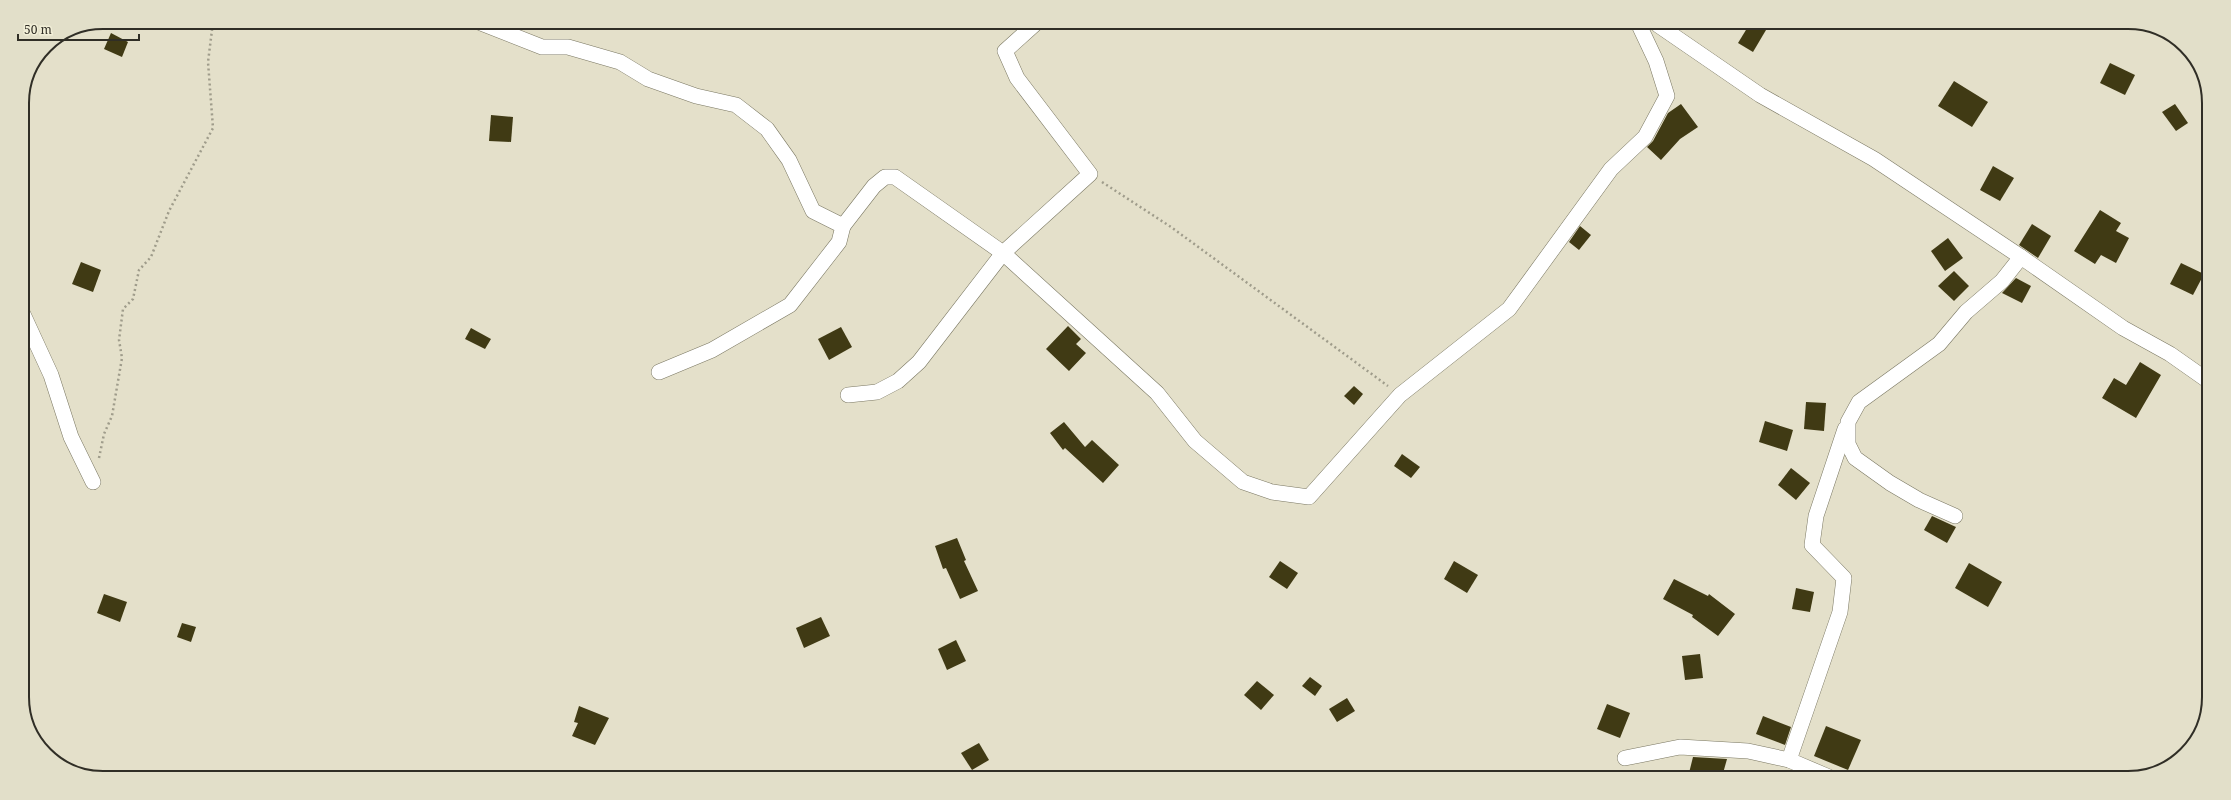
<svg xmlns="http://www.w3.org/2000/svg" width="2231" height="800" font-family="'Noto Serif',serif">
  <style>
    .building { fill: #403a14 }
    .lines { fill: none; stroke-linecap: round; stroke-linejoin: round }
    .minor-casing { stroke: #7a7762; stroke-width: 16 }
    .path { stroke: #9f9c8b; stroke-width: 2.5; stroke-dasharray: 2 3; stroke-linecap: butt }
    .minor { stroke: #fff; stroke-width: 15 }
    .rim { fill: none; stroke: #302e26; stroke-width: 2 }
  </style>
  <rect width="100%" height="100%" fill="#e4e0ca"/>
  <g class="building">
    <polygon points="1749,25 1759,25 1766,30 1753,52 1738,43"/>
    <polygon points="111,33 128,42 122,57 104,49"/>
    <polygon points="2110,63 2135,75 2125,95 2100,83"/>
    <polygon points="1954,81 1988,102 1972,127 1938,106"/>
    <polygon points="1681,104 1698,127 1680,139 1661,160 1647,147 1653,141 1668,113"/>
    <polygon points="2175,104 2188,123 2176,131 2162,112"/>
    <polygon points="491,115 513,117 511,142 489,141"/>
    <polygon points="1993,166 2014,178 2000,201 1980,190"/>
    <polygon points="2100,210 2121,223 2116,231 2129,238 2116,263 2101,255 2095,264 2074,251"/>
    <polygon points="2032,224 2051,236 2038,258 2019,245"/>
    <polygon points="1580,226 1591,235 1579,250 1569,242"/>
    <polygon points="1948,238 1963,258 1945,271 1931,251"/>
    <polygon points="81,262 101,270 93,292 72,284"/>
    <polygon points="2181,263 2204,274 2193,295 2170,284"/>
    <polygon points="1954,271 1969,286 1954,301 1938,286"/>
    <polygon points="2016,278 2031,286 2022,303 2002,293"/>
    <polygon points="1068,326 1081,339 1076,344 1086,353 1069,371 1046,349"/>
    <polygon points="841,327 852,347 829,360 818,339"/>
    <polygon points="471,328 491,339 485,349 465,339"/>
    <polygon points="2140,362 2161,375 2136,418 2102,398 2114,378 2126,385"/>
    <polygon points="1354,386 1363,394 1354,405 1344,396"/>
    <polygon points="1806,402 1826,403 1824,431 1804,429"/>
    <polygon points="1765,421 1793,430 1787,451 1759,442"/>
    <polygon points="1064,422 1085,447 1092,440 1119,465 1103,483 1065,448 1063,450 1050,433"/>
    <polygon points="1402,454 1420,467 1411,478 1394,466"/>
    <polygon points="1791,468 1810,483 1796,500 1778,485"/>
    <polygon points="1932,516 1956,527 1947,543 1924,530"/>
    <polygon points="957,538 966,560 964,561 978,591 960,599 946,568 943,569 935,546"/>
    <polygon points="1280,561 1298,573 1287,589 1269,577"/>
    <polygon points="1454,561 1478,575 1467,593 1444,579"/>
    <polygon points="1969,563 2002,582 1988,607 1955,588"/>
    <polygon points="1674,579 1708,596 1709,594 1735,614 1718,636 1692,617 1693,615 1663,599"/>
    <polygon points="1796,588 1814,592 1810,612 1792,609"/>
    <polygon points="104,594 127,602 120,622 97,613"/>
    <polygon points="821,617 830,636 804,648 796,628"/>
    <polygon points="182,623 196,627 191,642 177,637"/>
    <polygon points="956,640 966,661 947,670 938,649"/>
    <polygon points="1700,654 1703,678 1685,680 1682,656"/>
    <polygon points="1310,677 1322,686 1315,696 1302,686"/>
    <polygon points="1257,681 1274,695 1261,710 1244,695"/>
    <polygon points="1347,698 1355,711 1337,722 1329,709"/>
    <polygon points="1607,704 1630,713 1620,738 1597,729"/>
    <polygon points="579,706 609,718 595,745 572,736 578,723 574,722"/>
    <polygon points="1763,716 1791,727 1785,745 1756,734"/>
    <polygon points="1826,726 1861,740 1848,770 1814,756"/>
    <polygon points="979,743 989,760 972,770 961,753"/>
    <polygon points="1693,757 1727,759 1722,777 1688,777"/>
  </g>
  <g class="lines">
    <defs>
      <g id="minor">
        <polyline points="481,23 542,47 568,47 620,62 648,79 696,96 736,105 767,129 789,160 813,211 843,226 839,242 790,305 712,350 659,372"/>
        <polyline points="1658,25 1760,95 1874,159 2021,257"/>
        <polyline points="843,226 874,186 885,177 895,177 1003,253 1090,174 1017,78 1005,51 1035,24"/>
        <polyline points="22,312 51,375 71,437 93,482"/>
        <polyline points="848,395 877,392 898,381 919,362 1003,253 1157,393 1195,441 1243,482 1272,492 1309,497 1400,395 1509,309 1611,169 1645,137 1667,96 1656,61 1639,25"/>
        <polyline points="1955,516 1919,500 1890,483 1855,458 1848,444 1848,422 1859,402 1939,344 1966,312 2002,281 2021,257 2123,328 2170,354 2207,380"/>
        <polyline points="1625,758 1680,747 1748,751 1789,760 1829,777"/>
        <polyline points="1789,760 1840,612 1844,578 1812,545 1816,516 1845,429"/>
      </g>
    </defs>
    <use href="#minor" class="minor-casing"/>
    <g class="path">
      <polyline points="1102,182 1171,227 1388,386"/>
      <polyline points="99,458 104,434 112,416 122,358 119,340 123,309 133,299 139,270 151,257 169,211 213,128 208,62 213,22"/>
    </g>
    <use href="#minor" class="minor"/>
  </g>
  <path d="M0 0H2231V800H0ZM103 29H2128A74 74 0 0 1 2202 103V697A74 74 0 0 1 2128 771H103A74 74 0 0 1 29 697V103A74 74 0 0 1 103 29Z" fill="#e2dfc9" fill-rule="evenodd"/>
  <path class="rim" d="M103 29H2128A74 74 0 0 1 2202 103V697A74 74 0 0 1 2128 771H103A74 74 0 0 1 29 697V103A74 74 0 0 1 103 29Z"/>
  <path d="M18 34v6h121v-6" fill="none" stroke="#302e26" stroke-width="2"/>
  <text x="24" y="34" font-size="12" fill="#302e26" stroke="#f1eed7" stroke-width="3" paint-order="stroke">50 m</text>
</svg>
